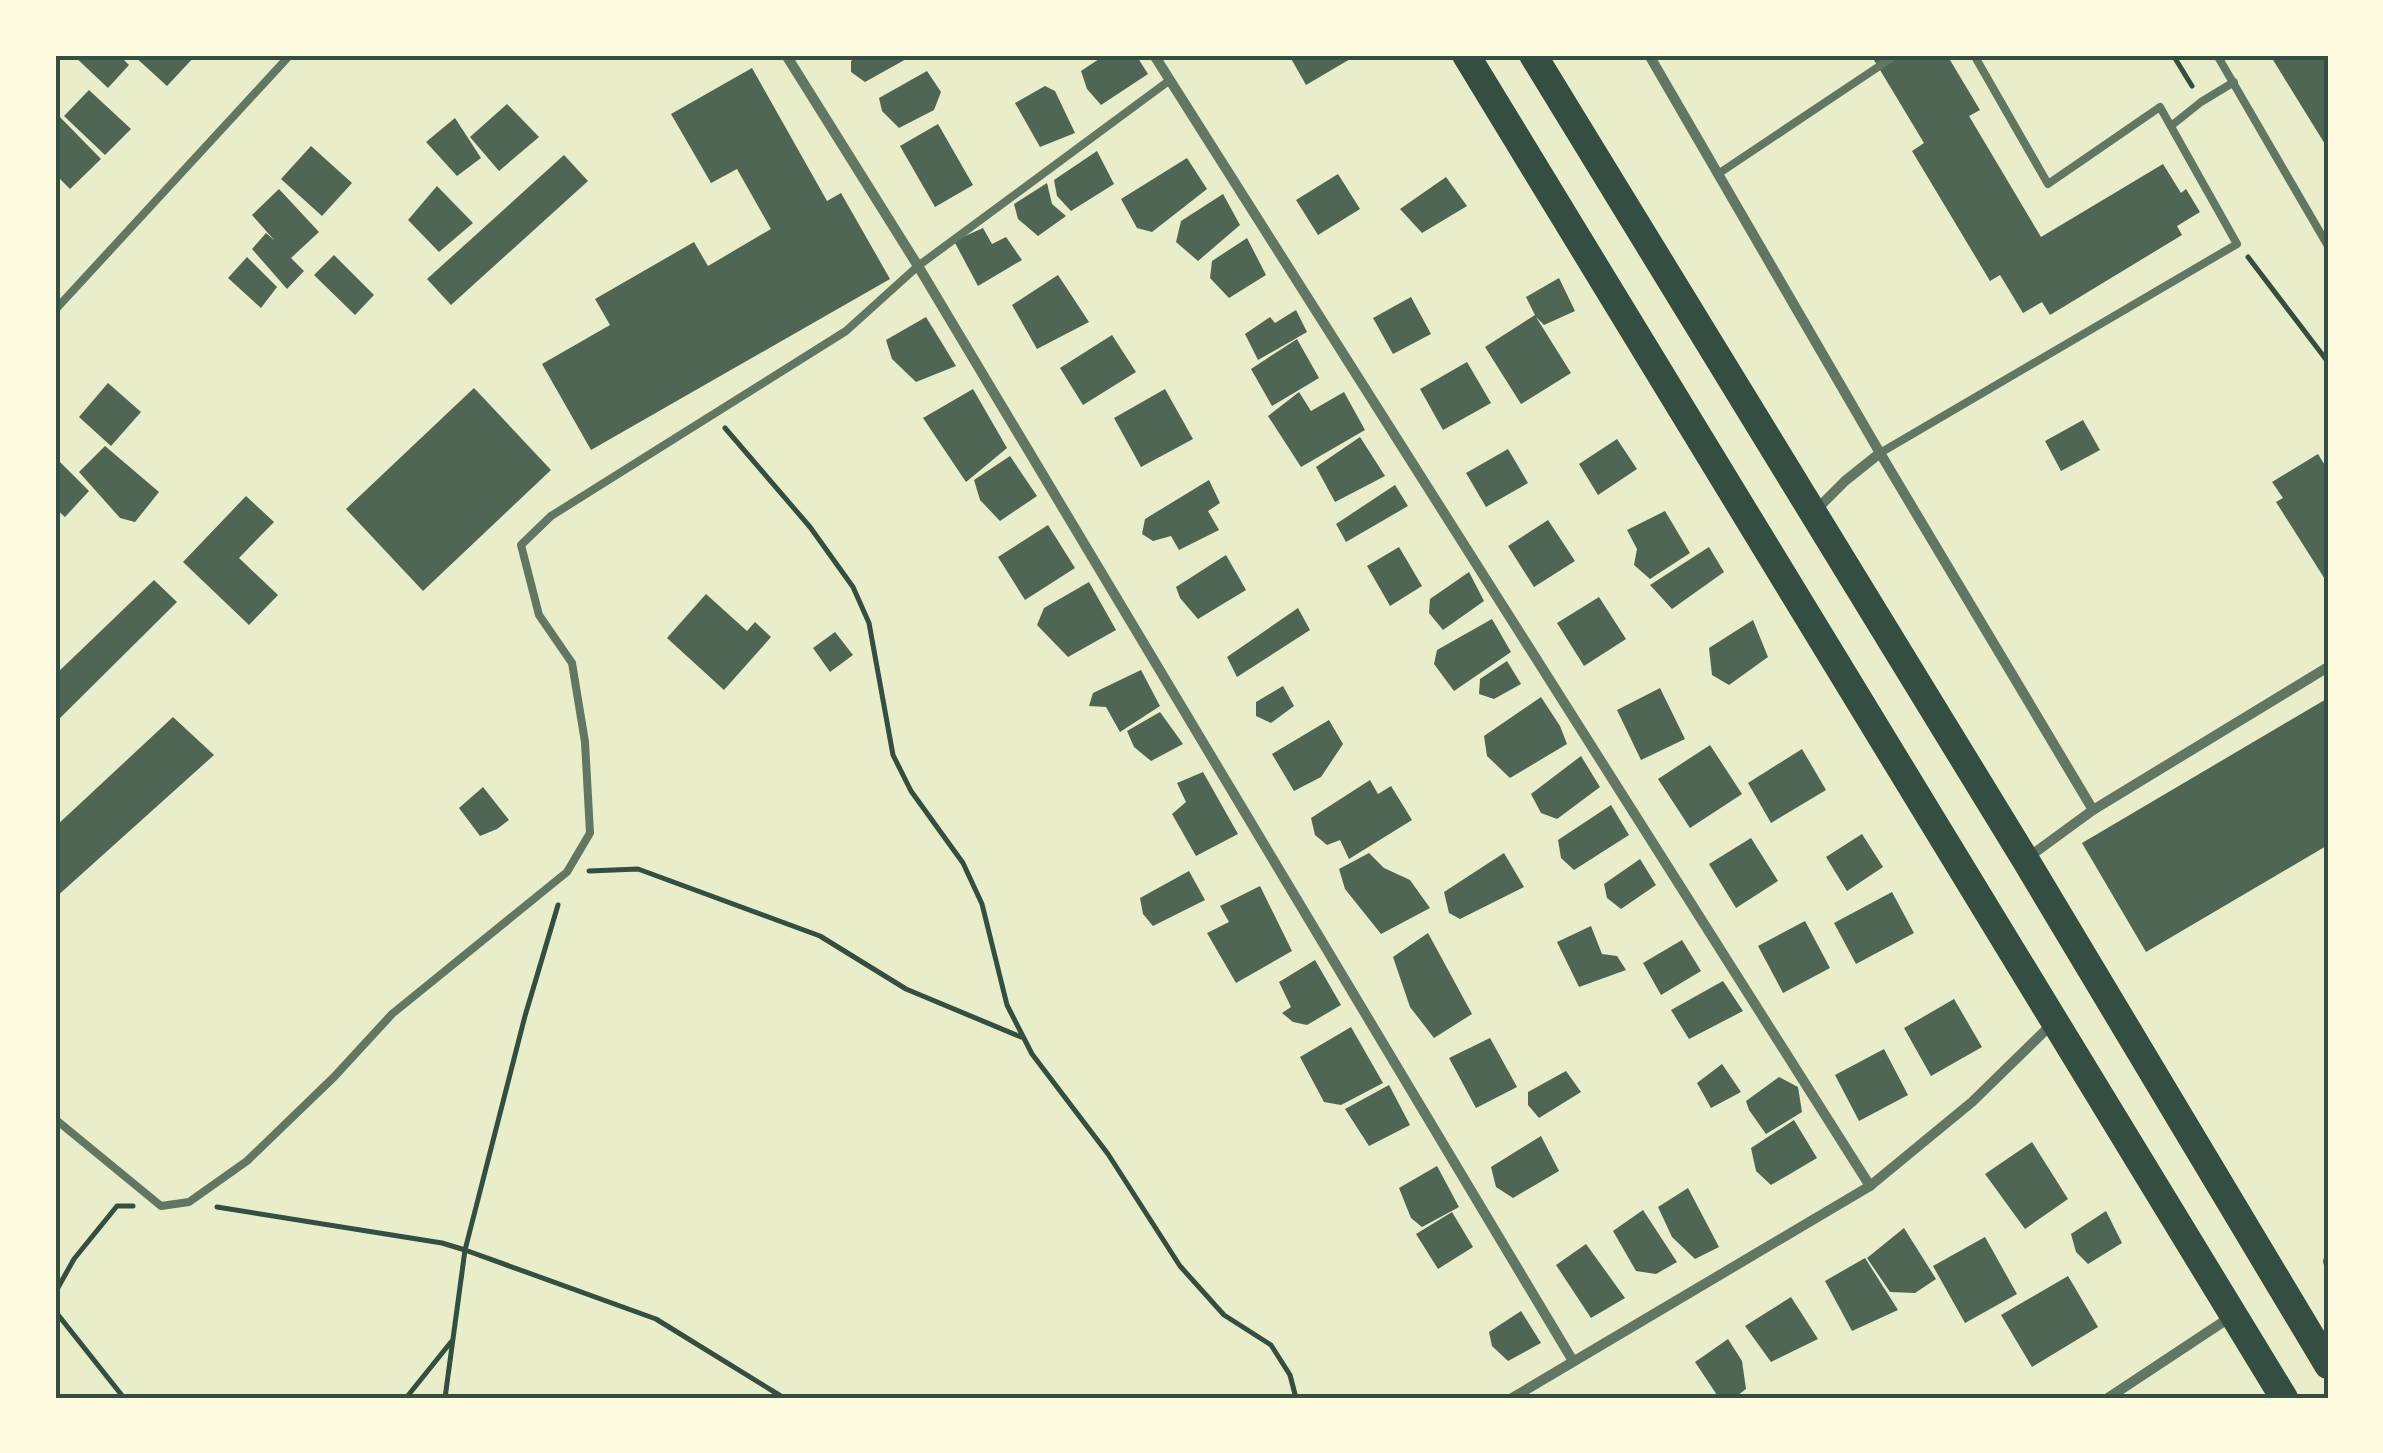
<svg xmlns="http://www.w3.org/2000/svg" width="2383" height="1453" font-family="'PT Sans Narrow',sans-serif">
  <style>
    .building { fill: #4f6655 }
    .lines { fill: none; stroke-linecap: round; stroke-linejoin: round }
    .path { stroke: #344e41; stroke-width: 5 }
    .service { stroke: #617663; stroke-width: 8 }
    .minor { stroke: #617663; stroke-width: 10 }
    .trunk { stroke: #344e41; stroke-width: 28 }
    .neatline { fill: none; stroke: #344e41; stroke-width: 4 }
  </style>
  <rect width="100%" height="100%" fill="#e9edc9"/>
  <g class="building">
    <polygon points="73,55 119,55 129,65 108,88"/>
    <polygon points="133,55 196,55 167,86"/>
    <polygon points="860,55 905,55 908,58 865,82 851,72 851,61"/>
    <polygon points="1105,55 1136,55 1148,74 1101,105 1087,89 1081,71"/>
    <polygon points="1289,55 1357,55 1306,85"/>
    <polygon points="1871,55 1947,55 1980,110 1969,116 2041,237 2163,164 2181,193 2186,189 2200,212 2177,226 2182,235 2050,315 2042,302 2023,313 2000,275 1990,281 1912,151 1924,143"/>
    <polygon points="2270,55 2328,55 2328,149"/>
    <polygon points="752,68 827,201 841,193 890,279 591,450 542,364 610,325 595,299 694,242 708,266 771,229 737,169 711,183 671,114"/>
    <polygon points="927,71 941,92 934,110 899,128 882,111 879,98"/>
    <polygon points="1045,86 1055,91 1075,133 1040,147 1015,103"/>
    <polygon points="89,90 131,129 105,155 64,116"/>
    <polygon points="507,104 539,137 499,171 470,137"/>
    <polygon points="55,112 101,159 70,189 55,174"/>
    <polygon points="455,118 481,158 457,176 426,142"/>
    <polygon points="938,124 973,185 935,207 900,146"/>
    <polygon points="311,146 352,183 322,216 281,179"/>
    <polygon points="1097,151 1114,184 1071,211 1057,196 1054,180"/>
    <polygon points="564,155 588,181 451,305 427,279"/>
    <polygon points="1187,158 1207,189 1152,232 1137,228 1121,199"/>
    <polygon points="1338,174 1360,209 1318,235 1296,200"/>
    <polygon points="1446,177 1467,206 1422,233 1400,209"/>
    <polygon points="1047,183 1052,204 1066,216 1038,236 1018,219 1014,204"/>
    <polygon points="437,186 473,223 439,252 408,220"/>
    <polygon points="279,189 319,232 291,258 304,271 287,289 252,249 266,233 275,241 252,215"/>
    <polygon points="1223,194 1240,225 1198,261 1176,242 1181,221"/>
    <polygon points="983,228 992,244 1006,237 1022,260 978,286 954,241"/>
    <polygon points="1247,238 1266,275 1229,298 1210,278 1212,261"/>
    <polygon points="334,255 374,295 355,315 314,275"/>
    <polygon points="247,257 277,287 261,308 228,278"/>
    <polygon points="1058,275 1089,322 1037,349 1012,305"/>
    <polygon points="1559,278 1575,311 1544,325 1536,317 1571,373 1521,404 1485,347 1535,315 1526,297"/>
    <polygon points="1411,297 1431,334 1393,354 1373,318"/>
    <polygon points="1296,310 1307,332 1258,360 1245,334 1270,317 1275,323"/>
    <polygon points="926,317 956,366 916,382 892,359 886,340"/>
    <polygon points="1112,335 1136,372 1083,405 1060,368"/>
    <polygon points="1297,339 1319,378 1272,406 1251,369"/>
    <polygon points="1467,362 1491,403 1443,430 1420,389"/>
    <polygon points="108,383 141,412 111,446 79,417"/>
    <polygon points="474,388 551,470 423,591 346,509"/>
    <polygon points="973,389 1007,448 966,482 923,418"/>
    <polygon points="1165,389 1193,439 1141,467 1114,418"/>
    <polygon points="1299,392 1311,411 1344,392 1365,430 1301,467 1268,416"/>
    <polygon points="2083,420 2100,450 2061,471 2045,441"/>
    <polygon points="1360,437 1385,476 1335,502 1316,467"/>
    <polygon points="1617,439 1637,469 1598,495 1579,464"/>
    <polygon points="105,446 159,492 135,522 120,518 79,472"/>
    <polygon points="1508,449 1528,483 1486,507 1466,473"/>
    <polygon points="2318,454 2326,467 2328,466 2328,584 2276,502 2283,498 2272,482"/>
    <polygon points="1010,456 1037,496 1000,521 980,500 974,480"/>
    <polygon points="58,460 89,491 65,517 55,508 55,462"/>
    <polygon points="1209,480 1220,503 1208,511 1219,530 1179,550 1171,536 1153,541 1142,534 1145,519"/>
    <polygon points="1395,485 1408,506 1346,542 1336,524"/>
    <polygon points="246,496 274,522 239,558 278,595 249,625 183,562"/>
    <polygon points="1665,511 1690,553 1650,579 1634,565 1637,549 1627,530"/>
    <polygon points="1548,520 1575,561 1534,587 1508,546"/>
    <polygon points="1048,525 1075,568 1025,600 998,557"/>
    <polygon points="1399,547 1422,586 1390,606 1367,566"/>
    <polygon points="1709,547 1724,572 1672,609 1650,585"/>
    <polygon points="1226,555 1246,590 1198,619 1180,598 1176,587"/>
    <polygon points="1469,572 1484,601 1443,630 1429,613 1430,599"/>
    <polygon points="154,580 177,602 55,723 55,675"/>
    <polygon points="1089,582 1116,630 1068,657 1037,625 1044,608"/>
    <polygon points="706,594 747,631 755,622 771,637 724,690 667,638"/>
    <polygon points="1599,597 1626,639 1584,666 1557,623"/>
    <polygon points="1298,608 1310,630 1237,677 1227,657"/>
    <polygon points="1492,619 1511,652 1454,691 1434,664 1437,650"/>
    <polygon points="1753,620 1768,657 1729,685 1712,675 1709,648"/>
    <polygon points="835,632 853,655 830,672 813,648"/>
    <polygon points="1507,661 1521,684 1494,699 1479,694 1480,679"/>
    <polygon points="1141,670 1160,706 1120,732 1106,707 1089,706 1093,693"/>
    <polygon points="1283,686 1294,706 1271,723 1256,716 1256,702"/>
    <polygon points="1660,688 1685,739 1641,760 1617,710"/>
    <polygon points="1541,697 1560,726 1567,744 1510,778 1487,756 1484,736"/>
    <polygon points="2328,698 2328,845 2146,952 2082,843"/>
    <polygon points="1160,712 1183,744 1151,761 1134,747 1127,731"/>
    <polygon points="173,717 214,755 55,898 55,827"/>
    <polygon points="1329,720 1343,744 1321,777 1294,791 1272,754"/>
    <polygon points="1710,745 1742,794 1690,828 1658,779"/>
    <polygon points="1802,749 1826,790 1771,823 1748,783"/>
    <polygon points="1581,756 1600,787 1557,819 1541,813 1531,794"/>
    <polygon points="1203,772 1238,834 1196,856 1172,814 1186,802 1177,783"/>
    <polygon points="1370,780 1378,794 1391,786 1412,820 1349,859 1340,840 1327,845 1315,835 1311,818"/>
    <polygon points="483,787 509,820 497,829 480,836 459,808"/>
    <polygon points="1611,805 1629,835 1574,870 1561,858 1558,840"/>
    <polygon points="1862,834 1883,867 1847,891 1826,857"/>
    <polygon points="1751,838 1778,881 1736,908 1709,864"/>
    <polygon points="1369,853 1384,868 1410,880 1430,908 1381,934 1345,889 1339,869"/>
    <polygon points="1504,853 1524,887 1460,919 1449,913 1444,892"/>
    <polygon points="1640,859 1656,885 1621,909 1607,898 1604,884"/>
    <polygon points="1189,871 1205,900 1153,926 1143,914 1140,898"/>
    <polygon points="1260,886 1292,951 1236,983 1207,933 1229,922 1220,906"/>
    <polygon points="1892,892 1914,933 1856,964 1834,923"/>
    <polygon points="1805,921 1830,968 1783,993 1758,946"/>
    <polygon points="1591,926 1602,954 1617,956 1626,970 1579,987 1557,942"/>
    <polygon points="1428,933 1472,1014 1434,1038 1410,1007 1393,957"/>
    <polygon points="1682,940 1701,971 1661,995 1643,963"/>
    <polygon points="1315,960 1341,1005 1307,1025 1293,1022 1282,1013 1291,1007 1279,982"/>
    <polygon points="1723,981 1743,1011 1689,1039 1671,1010"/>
    <polygon points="1954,999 1982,1047 1931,1076 1904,1028"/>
    <polygon points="1351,1027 1383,1083 1341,1105 1324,1102 1300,1057"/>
    <polygon points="1490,1038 1517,1087 1476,1108 1449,1058"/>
    <polygon points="1884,1049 1908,1095 1859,1121 1835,1075"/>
    <polygon points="1722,1064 1741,1092 1711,1108 1697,1083"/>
    <polygon points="1566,1071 1581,1092 1539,1118 1528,1105 1528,1092"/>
    <polygon points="1779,1077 1798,1087 1802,1112 1766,1134 1749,1110 1746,1101"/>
    <polygon points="1389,1085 1410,1125 1369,1146 1345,1109"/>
    <polygon points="1794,1120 1817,1158 1771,1185 1756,1171 1751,1148"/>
    <polygon points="1541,1136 1559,1171 1513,1198 1496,1187 1491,1167"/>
    <polygon points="2032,1142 2068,1199 2025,1229 1985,1174"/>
    <polygon points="1437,1166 1459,1207 1422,1227 1411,1218 1399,1188"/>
    <polygon points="1688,1188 1719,1247 1695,1259 1672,1237 1658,1207"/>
    <polygon points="1643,1210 1677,1262 1656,1274 1636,1271 1613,1231"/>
    <polygon points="2106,1211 2122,1243 2088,1264 2076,1252 2071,1234"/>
    <polygon points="1452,1212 1473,1247 1438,1269 1416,1234"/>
    <polygon points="1904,1228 1936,1279 1915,1293 1890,1292 1867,1258"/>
    <polygon points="1985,1237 2017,1294 1965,1323 1933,1266"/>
    <polygon points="1586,1244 1625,1298 1591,1318 1556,1265"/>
    <polygon points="1865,1258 1898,1310 1852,1331 1825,1281"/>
    <polygon points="2068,1276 2098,1327 2032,1367 2001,1315"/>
    <polygon points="1791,1297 1818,1339 1771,1362 1745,1326"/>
    <polygon points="1521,1311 1541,1343 1508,1361 1492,1346 1489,1332"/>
    <polygon points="1728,1339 1742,1361 1746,1389 1734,1398 1719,1398 1695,1362"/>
  </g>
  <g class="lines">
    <g class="path">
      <polyline points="2173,55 2192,86"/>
      <polyline points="2248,257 2328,362"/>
      <polyline points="725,428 810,527 853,587 869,623 893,755 911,791 963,863 982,904 1007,1005 1032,1054 1108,1154 1180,1266 1224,1315 1271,1345 1290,1375 1296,1398"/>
      <polyline points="589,871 638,869 820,936 906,989 1021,1037"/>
      <polyline points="217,1207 442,1243 465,1250 656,1319 784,1398"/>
      <polyline points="55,1293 74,1259 117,1206 133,1206"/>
      <polyline points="55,1311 124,1398"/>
      <polyline points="406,1398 451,1342"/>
      <polyline points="445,1398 465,1250 525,1016 558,905"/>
    </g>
    <g class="service">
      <polyline points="2217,55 2328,246"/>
      <polyline points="2171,126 2201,102 2234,82"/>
      <polyline points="1718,174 1896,55"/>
      <polyline points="55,310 290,55"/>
      <polyline points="1880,453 2237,244 2160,107 2048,184 1974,55"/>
      <polyline points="55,1119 161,1206 189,1202 247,1161 334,1077 392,1014 567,872 590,833 585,742 572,663 539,615 521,545 551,516 846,331 918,266 1170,80"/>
    </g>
    <g class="minor">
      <polyline points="786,55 918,266 1573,1361"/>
      <polyline points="1154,55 1870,1186"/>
      <polyline points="1649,55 1880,453 2093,810"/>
      <polyline points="1814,512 1845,481 1880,453"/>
      <polyline points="2026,859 2093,810 2328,667"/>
      <polyline points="2328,1262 2328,1261"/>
      <polyline points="1512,1398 1870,1186 1972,1102 2054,1022"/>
      <polyline points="2108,1398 2232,1316"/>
    </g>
    <g class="trunk">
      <polyline points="1466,55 2284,1398"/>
      <polyline points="1533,55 2025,859 2328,1365"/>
    </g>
  </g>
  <rect width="2383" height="1453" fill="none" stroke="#fefae0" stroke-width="115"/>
  <rect x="58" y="58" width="2268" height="1338" class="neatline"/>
</svg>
